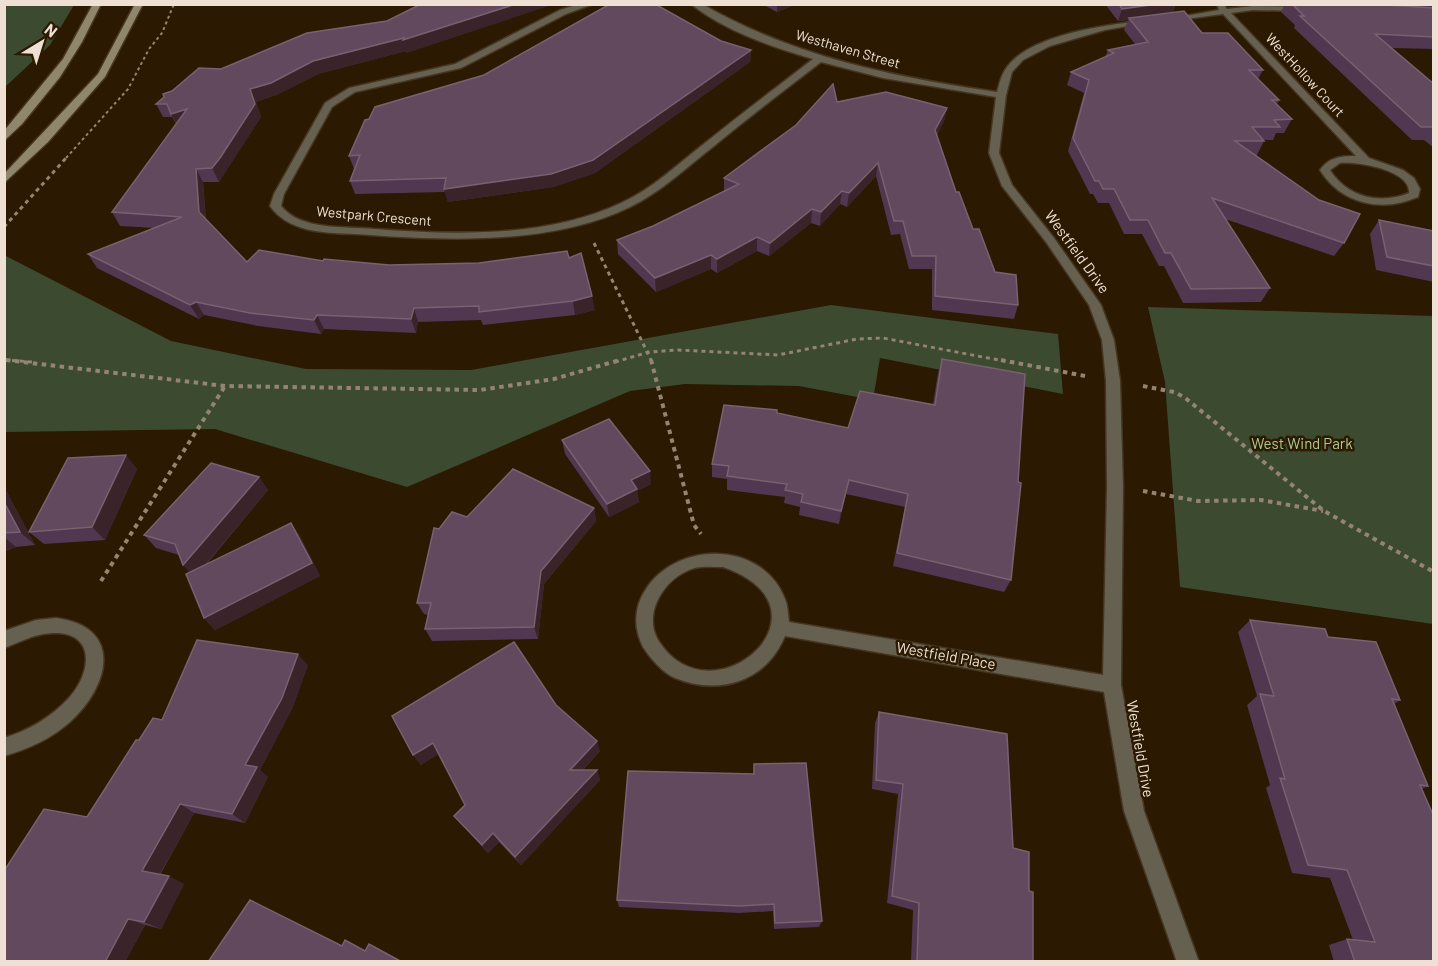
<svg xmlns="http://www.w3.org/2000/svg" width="1438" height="966" font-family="Barlow,sans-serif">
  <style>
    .green { fill: #3c4a2f }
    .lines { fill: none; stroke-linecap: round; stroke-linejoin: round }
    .minor-casing { stroke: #46351f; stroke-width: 3 }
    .secondary-casing { stroke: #46351f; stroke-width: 3 }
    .path-far2 { stroke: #948472; stroke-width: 2; stroke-dasharray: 3 3; stroke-linecap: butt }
    .path-far1 { stroke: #948472; stroke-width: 3; stroke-dasharray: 4 4; stroke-linecap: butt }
    .path { stroke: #948472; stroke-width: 4; stroke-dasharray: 4.5 4.5; stroke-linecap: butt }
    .minor { fill: #65604f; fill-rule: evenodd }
    .secondary { fill: #8f866b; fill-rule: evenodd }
    .wall { fill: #51374f }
    .shaded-wall { fill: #3b232a }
    .building { fill: #62495d; stroke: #786170; stroke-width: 1.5 }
    .labels { text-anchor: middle; stroke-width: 5; stroke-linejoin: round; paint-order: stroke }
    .far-street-label { font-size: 14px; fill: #eee1d3; stroke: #2b1902 }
    .street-label { font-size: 15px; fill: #eee1d3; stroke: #2b1902 }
    .park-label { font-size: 15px; fill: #abcc8f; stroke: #2b1902 }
  </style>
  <rect width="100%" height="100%" fill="#2b1902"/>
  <g class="green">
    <polygon points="5,4 74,5 50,45 5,87"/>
    <polygon points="4,255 171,341 306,369 471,370 831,305 1058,334 1063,394 880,358 873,400 799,386 685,384 630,391 407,487 215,429 5,432"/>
    <polygon points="1148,307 1433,316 1433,624 1180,587 1165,382"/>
  </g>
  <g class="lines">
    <defs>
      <g id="minor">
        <path d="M579,4H593L566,14L461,68L355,92L332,107L284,194L281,206C301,231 345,226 375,229C454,235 547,238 621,203C652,189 678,164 705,143C741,114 777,87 813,59C772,47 725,31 691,4H702C794,57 894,77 997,92C999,85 1001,76 1005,70C1027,34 1108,25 1147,20L1151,22L1105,30L1050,46L1023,60L1012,72L1006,95L999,153L1012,185L1054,238L1101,305L1114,340L1120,381L1123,487L1121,685L1144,811L1199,962H1177L1124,811L1104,692L785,636C766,682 719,696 675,678C663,673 650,658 643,647C636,633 634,618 639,603C662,541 760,535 785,599C788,606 788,615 789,622L1103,675L1107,487L1106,381L1102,340L1089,305L1046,242L1002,186L989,153L996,97L883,78L821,62C785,90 749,117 714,146C687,167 661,192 630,207C555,244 452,241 370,235C336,232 292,237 270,206L274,194L325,103L349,88L455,64L560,10ZM723,567C841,608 715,723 660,643C642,617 661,583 687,571C698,565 710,567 723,567Z"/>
        <path d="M1217,4H1223L1227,9L1253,6L1305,7L1306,9L1302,11L1253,10L1231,13L1369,158L1403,170L1414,178L1420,189L1418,197C1382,213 1341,204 1320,170C1329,157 1341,156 1356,156L1223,14L1171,21L1167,19L1219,10ZM1340,163C1357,161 1411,170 1409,193C1380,205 1347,197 1330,170Z"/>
        <path d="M56,618C124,627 110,686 70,722C51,739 28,749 4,756V738C29,730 50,718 68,699C95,670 95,626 44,634C30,636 18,643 4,648V631L36,620Z"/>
      </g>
      <g id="secondary">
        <polygon points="93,4 101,4 82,42 60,77 22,124 4,141 4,131 63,59"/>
        <polygon points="135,4 143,4 105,77 48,142 4,183 4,174 98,74"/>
      </g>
    </defs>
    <use href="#minor" class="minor-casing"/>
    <use href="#secondary" class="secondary-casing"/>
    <polyline class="path-far2" points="66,158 128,89 149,49 162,33 174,4"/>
    <g class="path-far1">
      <polyline points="4,227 67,157"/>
      <polyline points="594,243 652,362"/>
      <polyline points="4,360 33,362"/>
      <polyline points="615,362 649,352 678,350 778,355 857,339 883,338 1009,362"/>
    </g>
    <g class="path">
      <polyline points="6,360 225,386 480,390 554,379 620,360"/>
      <polyline points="651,360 694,525 701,534"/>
      <polyline points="1001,360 1085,376"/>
      <polyline points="1143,386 1174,392 1184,397 1324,511 1434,572"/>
      <polyline points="1143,491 1198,501 1261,500 1323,511"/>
      <polyline points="101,581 225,386"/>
    </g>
    <use href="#minor" class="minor"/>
    <use href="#secondary" class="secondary"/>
  </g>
  <g class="wall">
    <polygon points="421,4 407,53 406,51 318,74 276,95 256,102 261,117 226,171 219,182 203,182 206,220 247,262 323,261 389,265 479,263 569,258 595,310 575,315 483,325 481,320 418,322 416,333 324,329 321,334 258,326 204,315 199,319 97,268 88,254 154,228 120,226 112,212 176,124 172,117 163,117 156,104 221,69 387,21"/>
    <polygon points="762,4 796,4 777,12"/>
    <polygon points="1105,4 1176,4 1173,12 1202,33 1263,70 1258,79 1279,100 1277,104 1292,119 1284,133 1276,133 1273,140 1263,140 1264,141 1257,155 1254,155 1344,243 1334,256 1225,219 1270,288 1261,302 1183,303 1164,266 1159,266 1142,234 1124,234 1109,203 1098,203 1093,194 1090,194 1068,151 1084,93 1067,85 1071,72 1105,57 1108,50 1135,44 1124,30 1128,20 1118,21"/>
    <polygon points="1285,4 1434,4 1434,49 1391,48 1434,84 1434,148 1424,140 1412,140 1294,28 1295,25 1281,12"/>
    <polygon points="721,41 751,50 750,62 595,173 553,187 448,202 445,192 355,194 350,181 354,169 349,156 369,119"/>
    <polygon points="837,102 947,108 944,121 937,135 956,192 973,229 995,272 1018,305 1014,319 932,310 932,269 909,269 900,234 891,235 876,176 847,207 840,204 820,226 811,223 769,256 757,251 717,273 711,269 656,292 618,254 617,240 653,226 724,191 724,178"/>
    <polygon points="1379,220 1434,231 1434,282 1376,270 1370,234"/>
    <polygon points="942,359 1011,580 1004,592 893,566 905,507 846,494 839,524 799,515 800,507 784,503 785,497 727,490 727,479 712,477 712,464 777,413 848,428 933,404 938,373"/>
    <polygon points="562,440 651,484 637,491 639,502 609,517 565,454"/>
    <polygon points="137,469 105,540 44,544 29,532"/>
    <polygon points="259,477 268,490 206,565 291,523 300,536 320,576 215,630 204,618 189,572 179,555 156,548 144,535"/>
    <polygon points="4,487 35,545 16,547 4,552"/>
    <polygon points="594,508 596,521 544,584 538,639 432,641 425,629 428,615 424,614 417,603 439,529 467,517"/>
    <polygon points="1250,620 1328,637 1400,700 1394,704 1428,786 1422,789 1434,962 1334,962 1329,945 1347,939 1353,940 1330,878 1292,873 1266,788 1270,785 1247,705 1257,696 1238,632"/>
    <polygon points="308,665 292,709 260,770 268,777 245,823 194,813 160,875 184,884 161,929 145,925 125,962 87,817 139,740 162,720"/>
    <polygon points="556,705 600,751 583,770 597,770 600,780 521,865 499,842 488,853 454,816 465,805 438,754 421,765 413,755"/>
    <polygon points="879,712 1013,848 1029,891 1033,962 911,962 913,910 887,903 898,794 872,789 875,723"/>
    <polygon points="754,764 822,921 819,927 774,929 773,911 739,913 619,907 617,900 753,774"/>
  </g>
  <g class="shaded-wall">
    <polygon points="516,4 555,4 407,53 406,51 318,74 276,95 256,102 261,117 226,171 219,182 212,168 250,89 313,61"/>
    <polygon points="777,4 796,4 777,12"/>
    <polygon points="1158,4 1176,4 1172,14 1129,18 1128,20 1118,21 1122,9"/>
    <polygon points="751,50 750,62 595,173 553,187 448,202 444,189"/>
    <polygon points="947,108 944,121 933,143 935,130"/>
    <polygon points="187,109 178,127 171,114"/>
    <polygon points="878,163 876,176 847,207 849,193"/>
    <polygon points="196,169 203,182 206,226 199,212"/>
    <polygon points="842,191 840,204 820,226 821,212"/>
    <polygon points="812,209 811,223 769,256 770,243"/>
    <polygon points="757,237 757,251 717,273 717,259"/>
    <polygon points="711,255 711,269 656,292 655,278"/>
    <polygon points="592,296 595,310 575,315 573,301"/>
    <polygon points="196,302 204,315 199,319 190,305"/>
    <polygon points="414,308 418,322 416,333 411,319"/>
    <polygon points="317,315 324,329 321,334 314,320"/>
    <polygon points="126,455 137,469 105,540 92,527"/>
    <polygon points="650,471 651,484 637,491 639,502 609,517 607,504 631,480"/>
    <polygon points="259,477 268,490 194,578 183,565"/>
    <polygon points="849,480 846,494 839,524 841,511"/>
    <polygon points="4,487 35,545 20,532 4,502"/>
    <polygon points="594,508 596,521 544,584 538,639 534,627 541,571"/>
    <polygon points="291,523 300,536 320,576 215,630 204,618"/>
    <polygon points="4,537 16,547 4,552"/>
    <polygon points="298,654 308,665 292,709 260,770 268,777 245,823 232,814 245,765"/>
    <polygon points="597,741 600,751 574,779 570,770"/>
    <polygon points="433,743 440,753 421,765 413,755"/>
    <polygon points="597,770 600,780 521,865 515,857"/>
    <polygon points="180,804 194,813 157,879 142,871"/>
    <polygon points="493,833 499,842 488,853 482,845"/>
    <polygon points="169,876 184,884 161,929 144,922"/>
    <polygon points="128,919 145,925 125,962 105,962"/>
  </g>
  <g class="building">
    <polygon points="421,4 516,4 403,40 404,38 313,61 271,83 250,89 255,104 220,158 212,168 196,169 199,212 247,262 259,250 323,261 324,259 389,265 479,263 567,251 569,258 581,253 592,296 573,301 479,312 479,306 414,308 411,319 317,315 314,320 250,313 196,302 190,305 88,254 182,217 112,212 187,109 171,114 167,104 156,104 164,97 163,94 172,91 199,68 221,69 307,33 387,21"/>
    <polygon points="610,4 655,4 721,41 751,50 593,160 551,174 444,189 446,178 350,181 360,155 349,156 365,120 369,119 375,107 484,75"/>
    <polygon points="1119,4 1158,4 1122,9"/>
    <polygon points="1292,4 1370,4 1434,8 1434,37 1375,34 1434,84 1434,127 1421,127 1300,16 1304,16"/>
    <polygon points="1184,11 1202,33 1228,33 1263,70 1249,70 1279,100 1272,100 1292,119 1274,120 1280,127 1252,127 1264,141 1235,141 1319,200 1360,214 1344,243 1212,198 1270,288 1191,289 1171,253 1165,253 1148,220 1130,220 1114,189 1103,189 1099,181 1095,181 1073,138 1089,80 1071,72 1114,53 1108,50 1148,42 1129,18"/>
    <polygon points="833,84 837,102 886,92 947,108 935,130 956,192 959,192 973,229 979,229 995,272 1016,275 1018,305 935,296 936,256 912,256 903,221 894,221 878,163 849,193 842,191 821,212 812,209 770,243 757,237 717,259 711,255 655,278 617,240 653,226 739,184 724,178 796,125"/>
    <polygon points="1379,220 1434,231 1434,266 1387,257"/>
    <polygon points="942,359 1025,374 1018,482 1021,483 1011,580 897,553 908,494 849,480 841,511 801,502 803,494 785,490 787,484 727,476 729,466 712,464 724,405 777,410 777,413 848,428 860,391 935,405"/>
    <polygon points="609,419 650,471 631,480 637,489 607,504 562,440"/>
    <polygon points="126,455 92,527 29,532 68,458"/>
    <polygon points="211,463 259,477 183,565 175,544 144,535"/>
    <polygon points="513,469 594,508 541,571 534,627 425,629 431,603 417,603 434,528 439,529 452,512 467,517"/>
    <polygon points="4,502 20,532 4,533"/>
    <polygon points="291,523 312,563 204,618 186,574"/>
    <polygon points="1250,620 1325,629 1328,637 1376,642 1400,700 1392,699 1428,786 1420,785 1434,817 1434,962 1355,962 1347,939 1375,942 1347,870 1308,865 1280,778 1285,779 1260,694 1274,696"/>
    <polygon points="197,640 298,654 282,698 245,765 257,767 232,814 180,804 142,871 169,876 144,922 128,919 105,962 4,962 4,871 44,809 87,817 136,740 139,740 153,718 162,720"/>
    <polygon points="514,642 556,705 597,741 570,770 597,770 515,857 493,833 482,845 454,816 465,805 433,743 413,755 392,716"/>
    <polygon points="879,712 1007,734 1013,848 1029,852 1029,891 1033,892 1033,962 917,962 919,903 892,896 903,784 876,780"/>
    <polygon points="806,763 822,921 775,923 774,904 740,906 617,900 628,771 754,774 754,764"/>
    <polygon points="250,900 342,946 345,940 365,951 369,944 402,962 208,962"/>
  </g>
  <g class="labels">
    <g class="far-street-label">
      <text transform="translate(848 49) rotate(16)" y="5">Westhaven Street</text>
      <text transform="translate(1305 75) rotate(47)" y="5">WestHollow Court</text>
      <text transform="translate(374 216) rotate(5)" y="5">Westpark Crescent</text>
    </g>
    <g class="street-label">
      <text transform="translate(1077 252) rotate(54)" y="5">Westfield Drive</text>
      <text transform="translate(946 656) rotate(10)" y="5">Westfield Place</text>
      <text transform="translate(1140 749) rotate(80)" y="5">Westfield Drive</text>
    </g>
    <g class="park-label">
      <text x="1302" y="449">West Wind Park</text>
    </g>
  </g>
  <rect width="1438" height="966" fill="none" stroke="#eee1d3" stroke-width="12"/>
  <g transform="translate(42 42) rotate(38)" stroke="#2b1902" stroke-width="4.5" paint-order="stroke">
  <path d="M0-4.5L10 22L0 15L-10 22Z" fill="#eee1d3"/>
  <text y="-9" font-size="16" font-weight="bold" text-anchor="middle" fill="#eee1d3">N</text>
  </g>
</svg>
